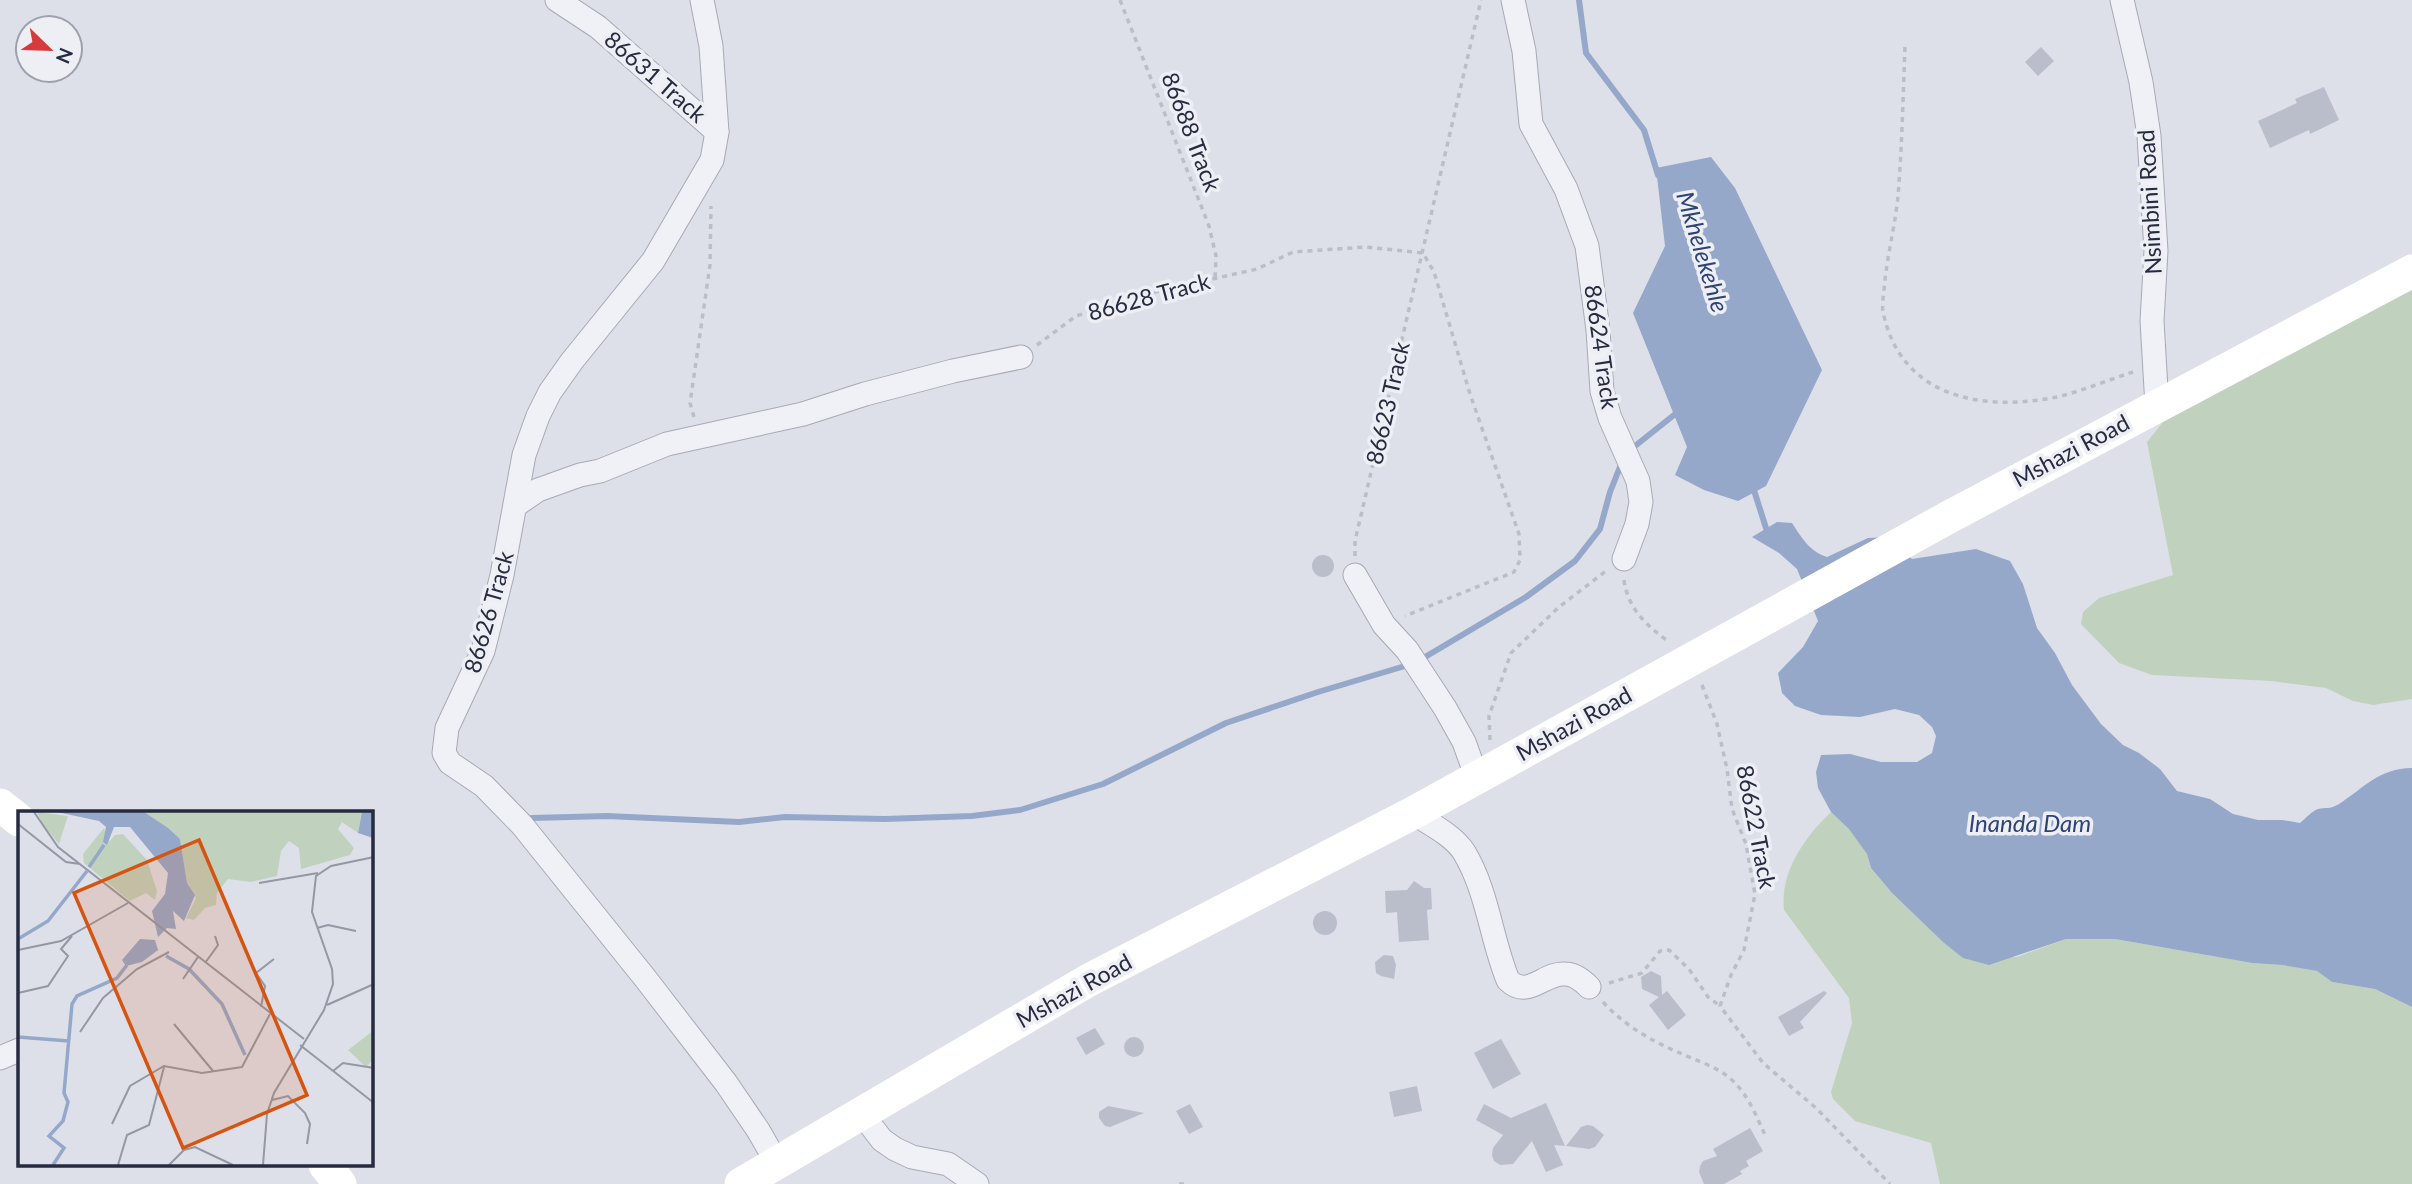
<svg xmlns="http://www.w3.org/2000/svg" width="2412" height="1184" font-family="Lato,sans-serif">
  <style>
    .green { fill: #c0d2be }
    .water { fill: #96a8ca }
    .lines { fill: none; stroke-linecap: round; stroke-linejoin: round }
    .stream { stroke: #96a8ca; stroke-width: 6 }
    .building { fill: #babecb }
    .street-casing { stroke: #a6aab5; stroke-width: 25 }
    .path { stroke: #bbbec6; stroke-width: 3.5; stroke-dasharray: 5 5; stroke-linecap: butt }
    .street { stroke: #f0f1f6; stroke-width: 23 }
    .secondary { stroke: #fff; stroke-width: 33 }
    .labels { text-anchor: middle; stroke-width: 7; stroke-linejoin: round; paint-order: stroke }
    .street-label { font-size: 23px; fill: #262b3f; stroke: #edeff5 }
    .water-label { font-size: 24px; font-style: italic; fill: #2e4375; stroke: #edeff5 }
    .inset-river { fill: none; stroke: #96a8ca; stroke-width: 3.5 }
    .inset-road { fill: none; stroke: #9498a4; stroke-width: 2 }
    .view { fill: #d55411; fill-opacity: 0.15; stroke: #d55411; stroke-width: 3.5 }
    .inset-edge { fill: none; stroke: #262b3f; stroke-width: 3.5 }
  </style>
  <rect width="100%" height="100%" fill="#dde0e8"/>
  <g class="green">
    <polygon points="2412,290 2412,699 2373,705 2353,701 2326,688 2271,681 2152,675 2119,663 2081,624 2083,612 2099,598 2173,575 2147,442 2163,422"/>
    <path d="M1831,812L1850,829L1867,854L1871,868L1892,893L1944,943L1964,958L2017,957L2066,939H2115L2252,963L2282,965L2317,971L2332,982L2375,989L2412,1007V1184H1940L1931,1143L1855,1121L1833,1099L1831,1092L1852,1023L1849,998L1784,910C1780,871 1805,837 1831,812Z"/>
  </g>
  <g class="water">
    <polygon points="1711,157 1735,188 1822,370 1766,486 1738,501 1704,490 1675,475 1687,447 1633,313 1665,246 1656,168"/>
    <path d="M1777,522L1792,523C1802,538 1809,551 1827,557L1868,538L1887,537L1912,559L1976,549L2010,561L2023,584L2037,628L2055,653L2072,685L2101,724L2123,745L2139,753L2160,769L2177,791L2210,799L2233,814L2258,820H2283L2300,823C2305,819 2312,811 2318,809C2326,807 2329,810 2339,804C2364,788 2379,768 2412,768V1007L2375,989L2332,982L2317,971L2282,965L2252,963L2115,939H2066L1989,965L1963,958L1944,943L1892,893L1871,868L1867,854L1849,829L1831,812L1818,788L1816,772L1821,755L1850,754L1881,762H1917L1932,753L1936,736L1932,727L1919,715L1895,709L1860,717L1821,715L1795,706L1782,693L1778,673L1803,647L1818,621L1797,569L1779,553L1752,537Z"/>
  </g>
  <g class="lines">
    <g class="stream">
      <polyline points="1579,0 1586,53 1644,130 1658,175"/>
      <polyline points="1630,450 1679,411"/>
      <polyline points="1752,484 1766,528"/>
      <polyline points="532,818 607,816 739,822 785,817 885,819 972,816 1020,810 1103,784 1226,723 1318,692 1415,663 1526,597 1575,561 1600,529 1610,492 1622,462"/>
    </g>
  </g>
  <g class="building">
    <polygon points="2041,47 2054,61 2038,76 2025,62"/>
    <polygon points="2324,87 2339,120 2310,134 2309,130 2270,148 2258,121 2297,103 2295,99"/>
    <circle cx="1323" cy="566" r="11"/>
    <polygon points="1414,881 1424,888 1431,888 1432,909 1427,910 1429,940 1399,942 1397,912 1386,913 1385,891 1407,890"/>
    <circle cx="1325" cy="923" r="12"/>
    <polygon points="1384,955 1393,956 1396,965 1394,979 1381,976 1376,973 1375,962"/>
    <polygon points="1651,971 1661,976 1662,995 1667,991 1686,1015 1668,1030 1649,1005 1659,997 1642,989 1641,977"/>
    <polygon points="1824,991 1827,993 1800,1022 1804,1028 1789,1036 1778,1017"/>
    <polygon points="1095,1028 1105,1044 1086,1055 1076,1038"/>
    <circle cx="1134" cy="1047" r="10"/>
    <polygon points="1501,1039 1521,1074 1493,1089 1474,1053"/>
    <polygon points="1417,1086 1422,1111 1394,1117 1389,1092"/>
    <polygon points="1546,1103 1565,1146 1554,1145 1563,1165 1546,1172 1532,1141 1513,1164 1500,1165 1494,1161 1492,1155 1493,1148 1503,1135 1476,1120 1484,1104 1511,1118"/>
    <polygon points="1190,1104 1203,1127 1189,1134 1176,1111"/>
    <polygon points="1108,1106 1144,1113 1110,1127 1105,1126 1099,1118 1099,1112"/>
    <polygon points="1587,1125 1593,1126 1604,1135 1595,1147 1589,1149 1566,1146 1581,1127"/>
    <polygon points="1750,1128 1763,1151 1746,1161 1749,1166 1740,1171 1742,1174 1724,1184 1704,1184 1699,1172 1700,1166 1703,1161 1717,1156 1713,1149"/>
  </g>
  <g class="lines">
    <defs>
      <g id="street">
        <polyline points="557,0 598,27 717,132"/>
        <polyline points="702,0 711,46 717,132 712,160 653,261 572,361 550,392 538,416 524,455 502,575 483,651 447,728 444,753 450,763 484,786 522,825 645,978 726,1083 758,1130 777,1163"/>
        <polyline points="1513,0 1524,51 1531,124 1566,189 1587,246 1598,330 1602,391 1610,418 1638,481 1641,502 1637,524 1624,559"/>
        <polyline points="2122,0 2141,82 2149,136 2156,251 2152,321 2157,406"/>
        <polyline points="516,505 538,490 580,475 600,471 667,444 803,414 865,394 953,371 1021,357"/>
        <polyline points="1355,575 1384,625 1407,650 1445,708 1464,742 1477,778"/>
        <path d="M1413,813C1430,824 1453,835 1464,852C1488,892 1491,939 1508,980C1528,1000 1544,972 1565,974C1575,974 1583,981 1589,987"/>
        <polyline points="0,1058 19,1050"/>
        <polyline points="862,1114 882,1140 895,1149 912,1157 948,1164 977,1184"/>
      </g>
    </defs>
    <use href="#street" class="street-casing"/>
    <g class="path">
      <polyline points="1120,0 1209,226 1216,256 1215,280"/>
      <path d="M1905,47C1903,97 1902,147 1898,196C1895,228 1886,259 1884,291C1883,298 1882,306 1883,312C1901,398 1982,412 2057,397C2082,391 2108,380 2133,372"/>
      <polyline points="1037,345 1076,316 1155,292 1257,269 1293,252 1365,247 1423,253 1434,272 1470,394 1519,534 1520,560 1514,572 1405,616"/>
      <polyline points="694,417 690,403 710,265 711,206"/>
      <polyline points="1355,556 1355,541 1481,0"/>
      <path d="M1624,580C1628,609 1646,625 1669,642"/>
      <polyline points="1702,685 1717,724 1727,769 1732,809 1746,844 1755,894 1744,950 1731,975 1720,1006 1763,1063 1816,1108 1890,1184"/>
      <polyline points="1490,740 1489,716 1511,653 1559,607 1606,571"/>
      <polyline points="1609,983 1642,973 1660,951 1669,950 1689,969 1708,997 1720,1006"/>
      <path d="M1603,1002C1624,1025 1651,1041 1680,1053C1697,1061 1719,1067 1733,1081C1749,1096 1757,1118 1766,1137"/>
      <polyline points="1179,1184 1187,1184"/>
    </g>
    <use href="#street" class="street"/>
    <g class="secondary">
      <polyline points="0,805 19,820"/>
      <polyline points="325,1165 340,1184"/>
      <polyline points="741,1184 1089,980 1413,813 1949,517 2412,271"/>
    </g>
  </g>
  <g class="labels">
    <g class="street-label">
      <text transform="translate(655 77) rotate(41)" y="8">86631 Track</text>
      <text transform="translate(1191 132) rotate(69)" y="8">86688 Track</text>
      <text transform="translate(2150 202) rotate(-93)" y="8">Nsimbini Road</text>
      <text transform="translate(1149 297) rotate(-15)" y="8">86628 Track</text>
      <text transform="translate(1601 347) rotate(82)" y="8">86624 Track</text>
      <text transform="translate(1388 403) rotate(-77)" y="8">86623 Track</text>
      <text transform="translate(2071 451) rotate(-28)" y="8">Mshazi Road</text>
      <text transform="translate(489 612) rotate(-74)" y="8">86626 Track</text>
      <text transform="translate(1574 724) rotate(-29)" y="8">Mshazi Road</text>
      <text transform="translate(1756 827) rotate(79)" y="8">86622 Track</text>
      <text transform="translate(1074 991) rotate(-29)" y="8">Mshazi Road</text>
    </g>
    <g class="water-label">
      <text transform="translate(1702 252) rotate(73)" y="8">Mkhelekehle</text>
      <text x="2030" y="832">Inanda Dam</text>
    </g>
  </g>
  <g transform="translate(18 811)">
    <rect width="355" height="355" fill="#dde0e8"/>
    <path d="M19,1L50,5L41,33L24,12ZM126,1H344L340,22L324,11L320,18L336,37L332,44L283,58L281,37L271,30L263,40L259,65L233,71L210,68L199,82L198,94L187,97L176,109L168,107L178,87L169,72L162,28ZM86,17L91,31L97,24L105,23L129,49L139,80L137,89L128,82L112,90L66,52L65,43ZM355,220V249L348,256L330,239Z" fill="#c0d2be"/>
    <path d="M39,1H126L150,17L162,28L169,72L177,84L166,110L155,100L158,118L149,117L140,126L134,100L147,83L150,62L112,16H96L89,34L85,31L88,16L81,10ZM344,1H355V27L340,22ZM122,128L137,129L140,139L124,151L108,155L104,149Z" fill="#96a8ca"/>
    <path class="inset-river" d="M71,56L86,34M0,128L30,110L69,60M148,145L171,158L204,193L227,244M0,226L51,230M35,354L46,337L31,325L45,310L50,291L46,282L54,193L59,185L99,167L109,154"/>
    <path class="inset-road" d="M16,1L40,36L286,228M0,13L48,51L62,53M241,72L300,62M299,117L310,114L338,120M0,139L43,130L110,92M187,152L200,134L197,125M165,168L180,146M0,182L30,175L50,145L43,138L54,125M309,194L356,173M243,196L247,175L238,162L256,148M156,213L195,260M62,221L85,187L119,158L151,141M282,234L356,292M315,260L325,252L356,257M254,289L270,285L287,302L292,313L289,333M94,313L112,275L146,255L184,262L224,256L252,203M100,354L109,324L131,314L146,256M151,354L166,339L177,336L215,354M245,354L249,303L256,282L306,199L315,173L314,158L294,101L298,65L313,55L356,46"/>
    <path class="view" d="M181,29L289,284L165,337L56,82Z"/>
    <rect width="355" height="355" class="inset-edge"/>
  </g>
  <g transform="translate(49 49) rotate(113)"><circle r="33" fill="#edeff5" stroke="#9da1ac" stroke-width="2"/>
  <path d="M0-5L12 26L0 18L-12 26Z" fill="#d43b3c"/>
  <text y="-10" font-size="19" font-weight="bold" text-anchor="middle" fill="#262b3f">N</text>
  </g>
</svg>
